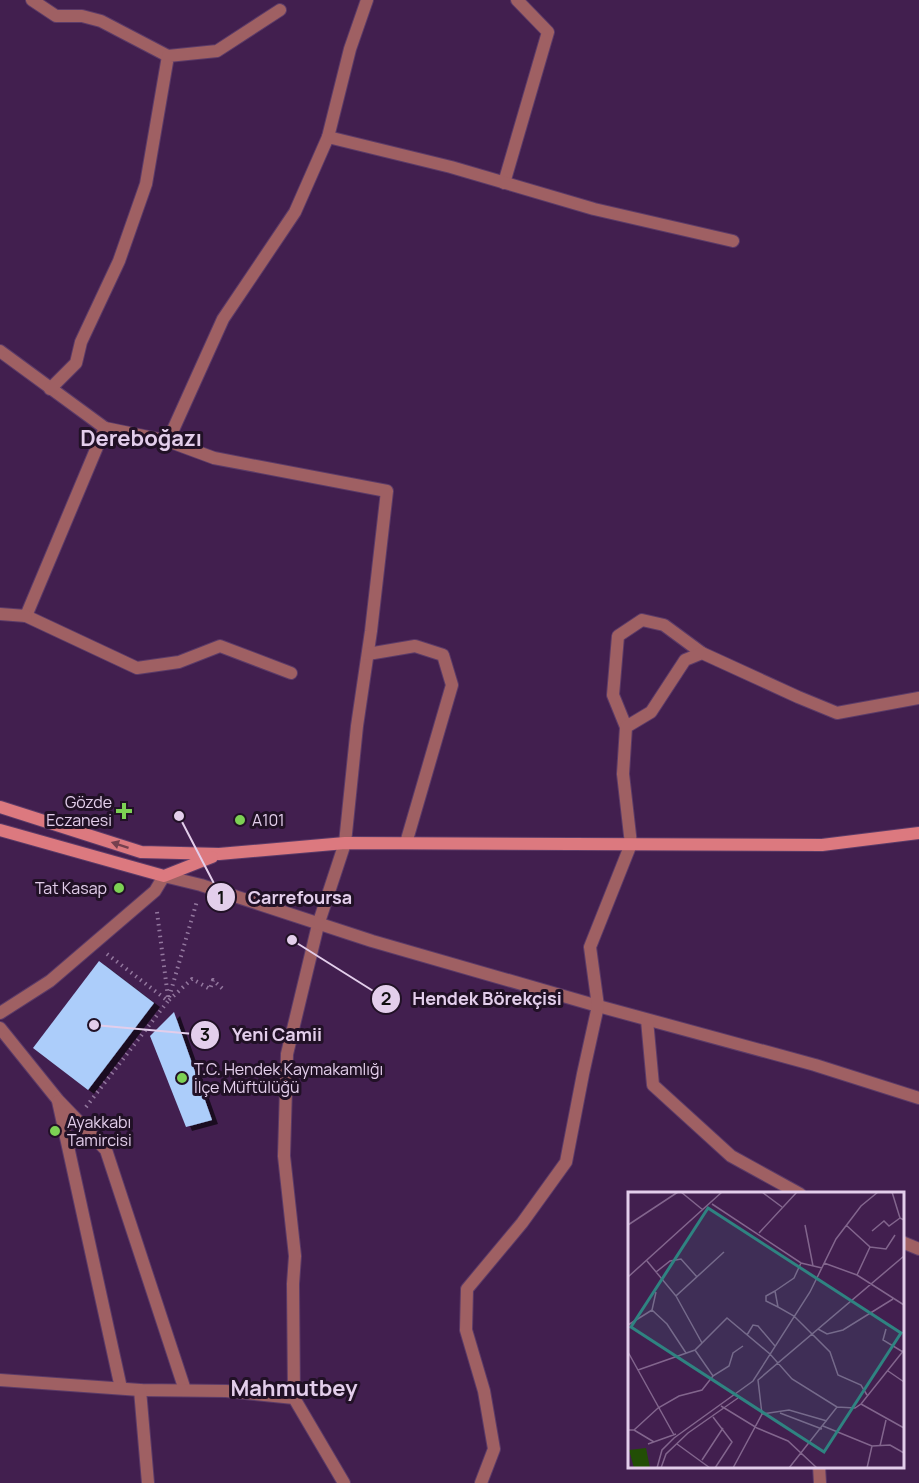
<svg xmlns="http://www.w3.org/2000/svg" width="919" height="1483" font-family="Manrope,sans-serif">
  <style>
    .building { fill: #accdfa; filter: url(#shadow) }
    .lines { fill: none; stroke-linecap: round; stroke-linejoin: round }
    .street-casing { stroke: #5c3b68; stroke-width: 14 }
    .secondary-casing { stroke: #5c3b68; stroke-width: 14 }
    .path { stroke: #93779e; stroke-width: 4; stroke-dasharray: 1.5 4.5; stroke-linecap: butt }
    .street { stroke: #9f6063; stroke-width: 12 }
    .secondary { stroke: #dc797f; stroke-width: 12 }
    .oneway { fill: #75404e }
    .poi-dot { fill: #7dd154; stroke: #211126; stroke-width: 2 }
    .labels { text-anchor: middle; stroke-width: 6; stroke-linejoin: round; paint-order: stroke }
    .poi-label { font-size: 16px; fill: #e3ceeb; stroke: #211126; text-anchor: start }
    .district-label { font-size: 22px; font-weight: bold; fill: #e3ceeb; stroke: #211126 }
    .inset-road { fill: none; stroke: #82658d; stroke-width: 1.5 }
    .view { fill: #2f8381; fill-opacity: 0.15; stroke: #2f8381; stroke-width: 3 }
    .inset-edge { fill: none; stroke: #e3ceeb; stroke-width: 3 }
    .leader { fill: none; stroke: #e3ceeb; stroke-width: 2 }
    .callout-dot { fill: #e3ceeb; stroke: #211126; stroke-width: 2 }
    .mark-label { font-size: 18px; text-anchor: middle; font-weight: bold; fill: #111 }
    .callout-label { font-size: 18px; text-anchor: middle; font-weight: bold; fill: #e3ceeb; stroke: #211126; stroke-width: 6; stroke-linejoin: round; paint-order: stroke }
  </style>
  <defs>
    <filter id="shadow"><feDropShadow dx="6" dy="4" stdDeviation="0" flood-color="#0009"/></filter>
  </defs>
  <rect width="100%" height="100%" fill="#421f4f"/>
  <g class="building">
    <polygon points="99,961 154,1003 88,1090 33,1048"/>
    <polygon points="174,1012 212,1120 186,1127 150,1036"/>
  </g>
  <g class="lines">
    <defs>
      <g id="street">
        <polyline points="32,0 56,16 82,16 101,21 168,56"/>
        <polyline points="328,137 350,49 367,0"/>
        <polyline points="504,183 548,32 517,0"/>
        <polyline points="0,351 105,428 168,441 214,458 387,491 371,631 357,726 345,843 318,925 287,1054 284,1156 295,1256 293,1284 294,1398"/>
        <polyline points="50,389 76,363 81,342 119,261 146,184 168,56 217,51 280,10"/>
        <polyline points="105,428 26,616 137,668 179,662 220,646 291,673"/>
        <polyline points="168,441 223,319 295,212 328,137 451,167 594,209 733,241"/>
        <polyline points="0,614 26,616"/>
        <polyline points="368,654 415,646 443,655 452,685 406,843"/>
        <polyline points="626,727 613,695 618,636 642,620 664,625 702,653"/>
        <polyline points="0,1013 50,981 155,891 164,876 201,885 372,941 598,1006 815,1065 919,1098"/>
        <polyline points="647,1020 653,1085 731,1156 800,1194"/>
        <polyline points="0,1028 58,1100 106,1150 185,1390"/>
        <polyline points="58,1101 121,1388"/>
        <polyline points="902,1242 919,1249"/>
        <polyline points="0,1380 140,1390 226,1391 294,1398 344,1483"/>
        <polyline points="140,1390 148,1483"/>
        <polyline points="819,1466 820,1483"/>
        <polyline points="481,1483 494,1449 484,1391 466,1330 467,1289 522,1223 566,1162 583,1074 598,1006 590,947 631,844 623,774 626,727 651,712 685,660 702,653 798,697 837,713 919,698"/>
      </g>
      <g id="secondary">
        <polyline points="0,807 141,852 219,854 345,843 822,845 919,833"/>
        <polyline points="0,830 164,876 212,857"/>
      </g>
    </defs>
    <use href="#street" class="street-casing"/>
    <use href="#secondary" class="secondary-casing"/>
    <g class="path">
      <polyline points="157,912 168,997"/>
      <polyline points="107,954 168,1001"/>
      <polyline points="169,1000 192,979 210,989 213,980 225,991"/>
      <polyline points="86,1107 168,1001 197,901"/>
    </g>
    <use href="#street" class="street"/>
    <use href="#secondary" class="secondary"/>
  </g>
  <defs><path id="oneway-solid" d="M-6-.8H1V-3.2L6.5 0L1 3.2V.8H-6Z" transform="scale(1.5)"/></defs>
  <use class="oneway" href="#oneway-solid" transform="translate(120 845) rotate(-162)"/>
  <g class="poi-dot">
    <path d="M121 802h6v6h6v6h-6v6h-6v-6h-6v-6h6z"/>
    <circle cx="240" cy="820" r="6"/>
    <circle cx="119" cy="888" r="6"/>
    <circle cx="182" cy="1078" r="6"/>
    <circle cx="55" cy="1131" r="6"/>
  </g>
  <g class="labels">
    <g class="poi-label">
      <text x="112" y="808" text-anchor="end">Gözde<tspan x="112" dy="18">Eczanesi</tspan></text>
      <text x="252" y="826">A101</text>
      <text x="107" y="894" text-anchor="end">Tat Kasap</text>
      <text x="194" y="1075">T.C. Hendek Kaymakamlığı<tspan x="194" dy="18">İlçe Müftülüğü</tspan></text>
      <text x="67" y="1128">Ayakkabı<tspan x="67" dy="18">Tamircisi</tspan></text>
    </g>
    <g class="district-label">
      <text x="141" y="446">Dereboğazı</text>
      <text x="294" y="1396">Mahmutbey</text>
    </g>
  </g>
  <g transform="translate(628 1192)">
    <rect width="276" height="276" fill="#421f4f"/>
    <path d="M18,256L22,276H6L1,258Z" fill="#224e05"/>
    <path class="inset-road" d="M53,0L75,18M134,0L154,15M264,0L272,26L276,28M84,12L173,71L194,76M0,33L50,0M177,33L185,74M218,33L242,55L229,83M244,39L256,29L261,34L272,26M131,41L169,0M242,55L258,57L267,43M19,69L48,104M173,71L166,86L147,99L150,115L166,124L202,160L210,183L233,193L239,203M196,71L229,83L276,113M28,80L42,69L53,67L69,85M0,85L94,0M147,99L138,104V109L150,115M28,100L24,118L39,132L58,161M0,133L24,118M190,137L199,142L215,138L265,107M258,137L255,148L275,160M119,143L125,133L130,134L147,154M74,151L48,104L96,60M67,158L85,184L101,174L105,161L115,154M0,160L46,243M10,178L67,158L99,126L142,162L164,187L209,215M260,179L276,190M233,212L276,236M93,214L129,236L160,249L189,276M152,221L194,237M134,222L161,218L199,229M85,225L104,250L87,276M195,234L244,254L239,276M0,238H6L30,216L51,204L74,198L85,184M6,238L26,250M20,252L48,242M49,252L82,276M244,254L262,253L276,261M252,254L258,228M74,268L95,236M29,276L34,258L46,246L125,189L182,100L208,47L233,14L250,0M33,276L38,262L60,241L110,206M105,276L134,222L130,188L276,64M161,276L209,215L227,216L233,212L276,158"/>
    <path class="view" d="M80,16L273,141L196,260L3,135Z"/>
    <rect width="276" height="276" class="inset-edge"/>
  </g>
  <path class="leader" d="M179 816L221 897M292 940L386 999M94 1025L205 1035"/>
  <g class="callout-dot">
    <circle cx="179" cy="816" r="6"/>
    <circle cx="292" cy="940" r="6"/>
    <circle cx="94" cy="1025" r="6"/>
    <circle cx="221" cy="897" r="15"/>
    <circle cx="386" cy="999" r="15"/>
    <circle cx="205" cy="1035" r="15"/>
  </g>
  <g class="mark-label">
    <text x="221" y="904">1</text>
    <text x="386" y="1005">2</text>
    <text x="205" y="1041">3</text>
  </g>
  <g class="callout-label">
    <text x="300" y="904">Carrefoursa</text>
    <text x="487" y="1005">Hendek Börekçisi</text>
    <text x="277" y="1041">Yeni Camii</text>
  </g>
</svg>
